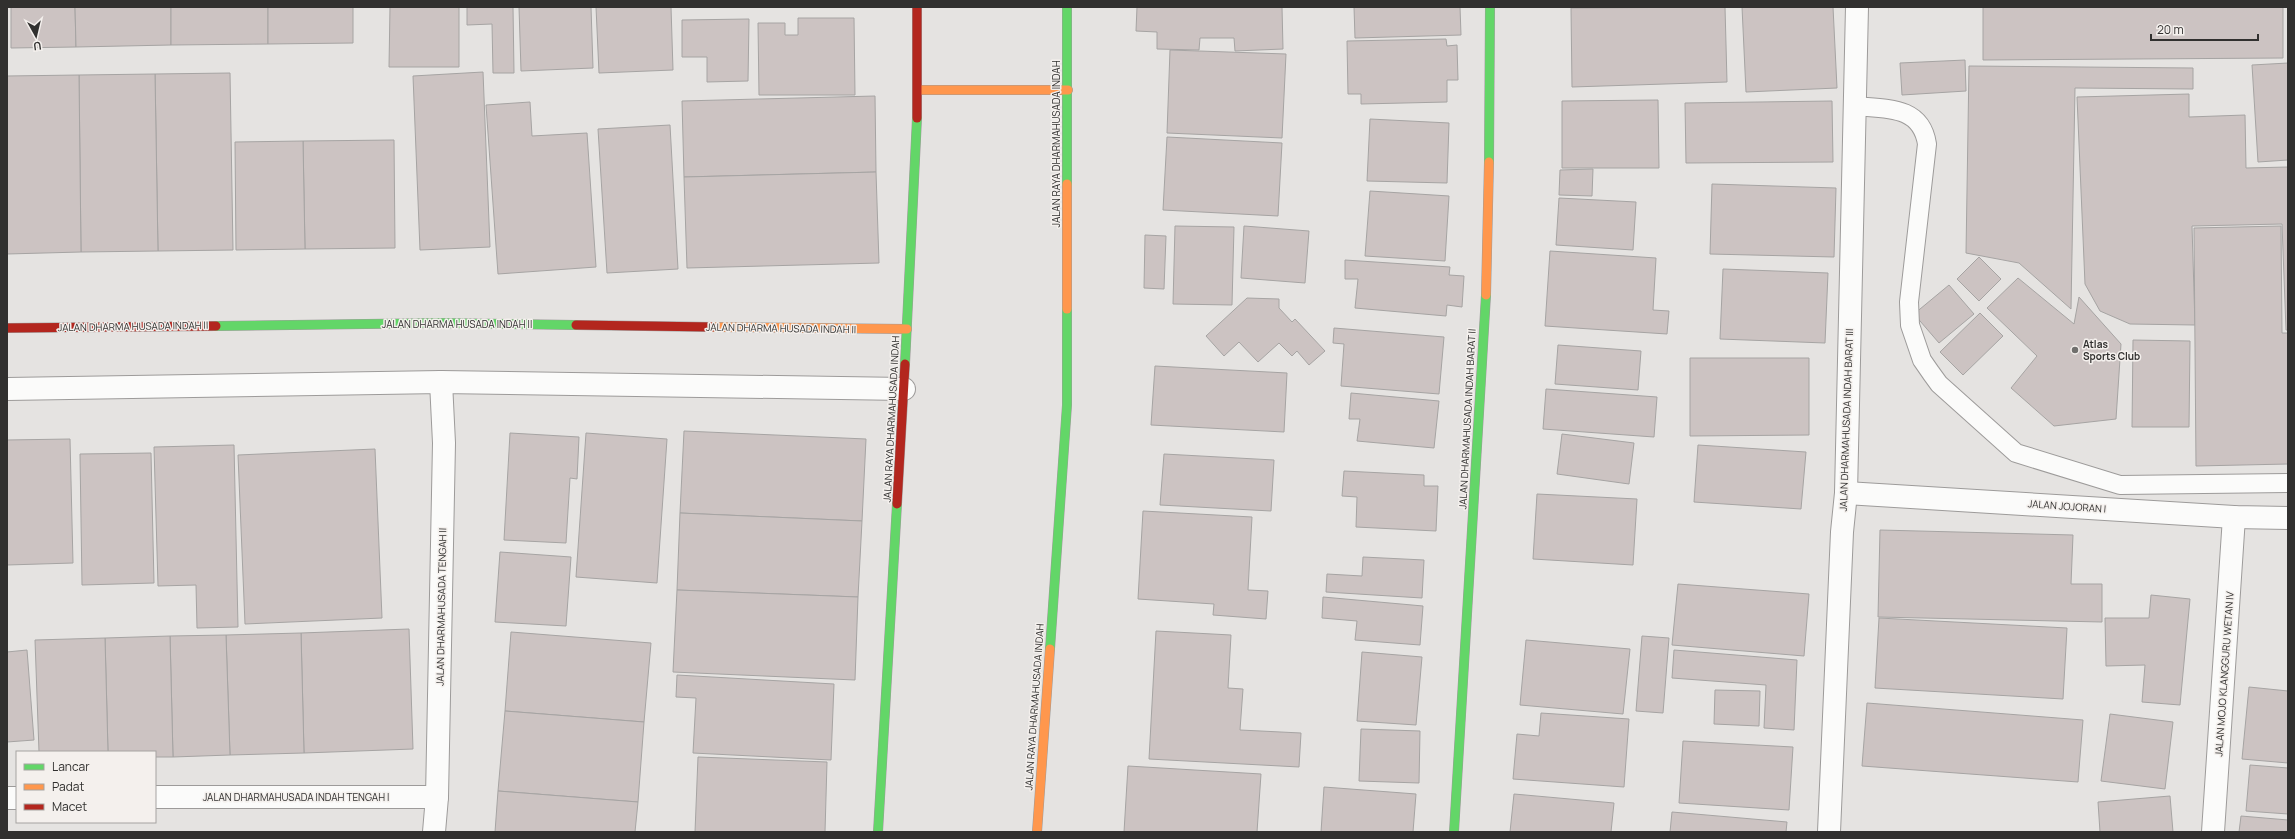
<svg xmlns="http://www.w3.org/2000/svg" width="2295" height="839" font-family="Manrope,sans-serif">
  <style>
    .building { fill: #ccc3c2; stroke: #a6a4a3 }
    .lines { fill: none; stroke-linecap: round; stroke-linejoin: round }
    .lane-casing { stroke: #9d9b9a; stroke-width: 20 }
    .street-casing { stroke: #9d9b9a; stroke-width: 24 }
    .fast-casing { stroke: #9d9b9a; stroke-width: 10 }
    .slow-casing { stroke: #9d9b9a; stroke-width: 10 }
    .jam-casing { stroke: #9d9b9a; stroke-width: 10 }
    .lane { stroke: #fbfbfa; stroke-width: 18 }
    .street { stroke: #fbfbfa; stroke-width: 22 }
    .fast { stroke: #63d668; stroke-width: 9 }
    .slow { stroke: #ff974d; stroke-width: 9 }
    .jam { stroke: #b3261e; stroke-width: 9 }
    .poi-dot { fill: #706f6d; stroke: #f4f0ed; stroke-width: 1.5 }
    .labels { text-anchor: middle; stroke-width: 3; stroke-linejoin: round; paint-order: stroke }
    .street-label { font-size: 10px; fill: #31302f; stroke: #f4f0ed }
    .poi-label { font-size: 10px; font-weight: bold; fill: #31302f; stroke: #f4f0ed; text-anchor: start }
  </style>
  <rect width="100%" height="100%" fill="#e5e3e1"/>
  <g class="building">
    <polygon points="11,7 75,7 76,47 11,48"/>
    <polygon points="75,7 171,7 171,45 76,47"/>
    <polygon points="171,7 268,7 268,44 171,45"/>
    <polygon points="268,7 353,7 353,43 268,44"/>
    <polygon points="390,7 459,7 459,67 389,67"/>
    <polygon points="467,7 513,7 514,73 493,73 492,24 467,25"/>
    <polygon points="519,7 591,7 593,68 521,71"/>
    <polygon points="596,7 671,7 673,70 599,73"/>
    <polygon points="1137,7 1282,7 1283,49 1235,51 1234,38 1200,38 1199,50 1157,49 1157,32 1136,31"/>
    <polygon points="1354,7 1460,7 1461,35 1355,38"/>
    <polygon points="1725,7 1727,82 1572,87 1571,8"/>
    <polygon points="1742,7 1833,7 1837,88 1746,92"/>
    <polygon points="1983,7 2283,7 2283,58 1983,60"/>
    <polygon points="798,18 854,18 855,95 759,95 758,23 785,23 785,35 798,35"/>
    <polygon points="749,19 748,81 707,82 707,57 682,57 682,20"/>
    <polygon points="1446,39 1447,46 1457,45 1458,80 1447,80 1447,102 1361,104 1361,94 1348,94 1347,41"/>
    <polygon points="1170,50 1286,54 1282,138 1167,133"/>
    <polygon points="1965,60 1966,91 1902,95 1900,63"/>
    <polygon points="2288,63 2288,160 2258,162 2252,65"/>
    <polygon points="1969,66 2193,68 2193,89 2075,88 2071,309 2019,263 1966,253"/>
    <polygon points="483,72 490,247 420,250 413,76"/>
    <polygon points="230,73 233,250 158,251 155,74"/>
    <polygon points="155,74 158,251 81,252 79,75"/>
    <polygon points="79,75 81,252 7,254 7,76"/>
    <polygon points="2189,94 2189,117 2245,115 2246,168 2288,167 2288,330 2286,330 2282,224 2192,226 2195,325 2130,324 2100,311 2085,284 2077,97"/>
    <polygon points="875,96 876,172 684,177 682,101"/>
    <polygon points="1658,100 1659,168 1562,168 1562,101"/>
    <polygon points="1832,101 1833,162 1686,163 1685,103"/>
    <polygon points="530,102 532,136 587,133 596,267 498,274 486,105"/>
    <polygon points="1370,119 1449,123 1447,183 1367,181"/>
    <polygon points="670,125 678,269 607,273 598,129"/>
    <polygon points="1167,137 1282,143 1278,216 1163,210"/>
    <polygon points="394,140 395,248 305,249 303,141"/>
    <polygon points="303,141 305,249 236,250 235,142"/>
    <polygon points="1593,169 1592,196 1559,195 1560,170"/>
    <polygon points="876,172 879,263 687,268 684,177"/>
    <polygon points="1712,184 1836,188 1834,257 1710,254"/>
    <polygon points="1370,191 1449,196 1445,261 1365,256"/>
    <polygon points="1559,198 1636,202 1633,250 1556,245"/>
    <polygon points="1175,226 1234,227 1232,305 1173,304"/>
    <polygon points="1244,226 1309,231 1305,283 1241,278"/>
    <polygon points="2281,226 2282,333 2288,333 2288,464 2196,466 2194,228"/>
    <polygon points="1145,235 1166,236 1164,289 1144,288"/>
    <polygon points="1550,251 1656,258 1653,310 1669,311 1667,334 1545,326"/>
    <polygon points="1979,257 2001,279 1979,301 1957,279"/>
    <polygon points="1345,260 1450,267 1449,275 1464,276 1462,307 1447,305 1446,316 1355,308 1358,279 1345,279"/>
    <polygon points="1723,269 1828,273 1825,343 1720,339"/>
    <polygon points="2018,278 2074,324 2079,297 2121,344 2116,419 2054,426 2011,388 2037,356 1987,308"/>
    <polygon points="1949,285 1974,314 1939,343 1914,314"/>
    <polygon points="1247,298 1279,299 1279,308 1292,322 1295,319 1325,351 1309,365 1297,351 1292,356 1279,343 1258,362 1239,342 1224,356 1206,336"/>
    <polygon points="1980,313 2003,336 1963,375 1940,352"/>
    <polygon points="1334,328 1444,337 1439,394 1341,386 1344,344 1333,343"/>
    <polygon points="2133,340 2190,341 2189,427 2132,427"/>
    <polygon points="1558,345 1641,351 1638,390 1555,384"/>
    <polygon points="1690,358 1809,358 1809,435 1690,436"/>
    <polygon points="1155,366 1287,373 1284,432 1151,425"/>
    <polygon points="1546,389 1657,397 1654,437 1543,429"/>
    <polygon points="1351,393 1439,401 1434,448 1357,441 1360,419 1349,419"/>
    <polygon points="684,431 866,439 862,521 680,513"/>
    <polygon points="510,433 579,437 577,479 570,478 566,543 504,540"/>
    <polygon points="586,433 667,439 657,583 576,577"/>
    <polygon points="1562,434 1634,443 1629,484 1557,474"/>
    <polygon points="70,439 73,563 7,565 7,440"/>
    <polygon points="234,445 238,627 197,628 196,585 158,586 154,447"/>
    <polygon points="1698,445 1806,452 1801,509 1694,502"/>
    <polygon points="375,449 382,618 245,624 238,455"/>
    <polygon points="151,453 154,583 82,585 80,454"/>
    <polygon points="1164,454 1274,460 1271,511 1160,505"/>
    <polygon points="1344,471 1424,475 1424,486 1438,486 1436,531 1356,527 1357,497 1342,496"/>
    <polygon points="1537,494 1637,499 1633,565 1533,559"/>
    <polygon points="1143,511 1252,517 1248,590 1268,591 1266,619 1213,615 1214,604 1138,599"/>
    <polygon points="680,513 862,521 858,597 677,590"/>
    <polygon points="1880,530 2073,535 2071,584 2102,584 2102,622 1878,617"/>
    <polygon points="500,552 571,557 566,626 495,622"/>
    <polygon points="1363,557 1424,560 1422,598 1326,592 1327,574 1362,576"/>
    <polygon points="1678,584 1809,594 1804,656 1672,645"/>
    <polygon points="677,590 858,597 855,680 673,672"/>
    <polygon points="2151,595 2190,599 2180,705 2142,702 2145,665 2106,666 2105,618 2149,618"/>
    <polygon points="1323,597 1423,606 1420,645 1355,640 1357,621 1322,618"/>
    <polygon points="1879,618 2067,628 2063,699 1875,688"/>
    <polygon points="409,629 413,749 304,753 301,633"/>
    <polygon points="1156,631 1231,635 1228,688 1243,689 1240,730 1301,733 1299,767 1149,759"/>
    <polygon points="511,632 651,643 644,722 505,711"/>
    <polygon points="301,633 304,753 230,755 226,635"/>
    <polygon points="226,635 230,755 173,757 170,636"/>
    <polygon points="170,636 173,757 155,757 155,752 108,752 105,638"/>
    <polygon points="1642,636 1669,638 1663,713 1636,711"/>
    <polygon points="105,638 108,752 39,752 35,640"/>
    <polygon points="1526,640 1630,649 1623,714 1520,705"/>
    <polygon points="27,650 34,740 7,742 7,652"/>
    <polygon points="1674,650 1797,660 1794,730 1764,728 1766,685 1672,678"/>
    <polygon points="1362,652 1422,657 1416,725 1357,721"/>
    <polygon points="677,675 834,684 831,760 693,753 696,698 676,697"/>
    <polygon points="2249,687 2288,691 2288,763 2242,759"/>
    <polygon points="1715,690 1760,691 1759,726 1714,724"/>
    <polygon points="1867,703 2083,720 2078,782 1862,766"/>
    <polygon points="505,711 644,722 638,802 498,791"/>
    <polygon points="1541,713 1629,719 1624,787 1513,779 1517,734 1539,736"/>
    <polygon points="2110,714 2173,722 2165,789 2101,781"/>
    <polygon points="1361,729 1420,731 1419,783 1359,781"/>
    <polygon points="1683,741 1793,747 1789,810 1679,803"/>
    <polygon points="698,757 827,762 825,832 695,832"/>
    <polygon points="2250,765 2288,768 2288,814 2246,811"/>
    <polygon points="1128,766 1261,774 1257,832 1124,832"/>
    <polygon points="1324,787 1416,794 1413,832 1321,832"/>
    <polygon points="498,791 638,802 635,832 495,832"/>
    <polygon points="1514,794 1614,803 1611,832 1510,832"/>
    <polygon points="2170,796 2173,832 2100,832 2098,802"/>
    <polygon points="1672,812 1787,822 1786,832 1670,832"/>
    <polygon points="2241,816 2288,820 2288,832 2239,832"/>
  </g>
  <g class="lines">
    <defs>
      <path id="lane" d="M1854,106C1885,109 1921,105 1927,144L1909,302L1910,325L1922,360L1931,373L1939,384L2016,453L2120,485L2288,483"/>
      <g id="street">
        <polyline points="7,389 441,382 904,389"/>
        <polyline points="1846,493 2234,517 2288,518"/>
        <polyline points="155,797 437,797"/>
        <polyline points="7,798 17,798"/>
        <polyline points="434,832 437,797 444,443 441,382"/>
        <polyline points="1829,832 1842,532 1846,493 1857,7"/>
        <polyline points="2213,832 2234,517"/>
      </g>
      <g id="fast">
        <polyline points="1067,7 1067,184"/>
        <polyline points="1489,162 1490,7"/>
        <polyline points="216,326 440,323 576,325"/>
        <polyline points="905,364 917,118"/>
        <polyline points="1050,649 1067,405 1067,309"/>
        <polyline points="878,832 897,504"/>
        <polyline points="1454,832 1486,295"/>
      </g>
      <g id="slow">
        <polyline points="918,90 1068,90"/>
        <polyline points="1067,184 1067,309"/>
        <polyline points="1486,295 1489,162"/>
        <polyline points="712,327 907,329"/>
        <polyline points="1037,832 1050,649"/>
      </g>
      <g id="jam">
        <polyline points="917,118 917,7"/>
        <polyline points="576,325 712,327"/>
        <polyline points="7,328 216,326"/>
        <polyline points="897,504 905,364"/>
      </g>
    </defs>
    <use href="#lane" class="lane-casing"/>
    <use href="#street" class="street-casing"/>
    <use href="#fast" class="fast-casing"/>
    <use href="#slow" class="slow-casing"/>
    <use href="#jam" class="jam-casing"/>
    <use href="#lane" class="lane"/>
    <use href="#street" class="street"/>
    <use href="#fast" class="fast"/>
    <use href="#slow" class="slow"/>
    <use href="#jam" class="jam"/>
  </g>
  <circle class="poi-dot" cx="2075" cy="350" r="4"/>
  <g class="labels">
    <g class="street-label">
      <text transform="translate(1056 144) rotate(-90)" y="4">JALAN RAYA DHARMAHUSADA INDAH</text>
      <text x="457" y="328">JALAN DHARMA HUSADA INDAH II</text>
      <text transform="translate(133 326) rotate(-1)" y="4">JALAN DHARMA HUSADA INDAH II</text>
      <text transform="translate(781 328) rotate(1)" y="4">JALAN DHARMA HUSADA INDAH II</text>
      <text transform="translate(891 419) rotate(-87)" y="4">JALAN RAYA DHARMAHUSADA INDAH</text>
      <text transform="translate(1467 419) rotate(-87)" y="4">JALAN DHARMAHUSADA INDAH BARAT II</text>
      <text transform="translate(1846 420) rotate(-88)" y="4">JALAN DHARMAHUSADA INDAH BARAT III</text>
      <text transform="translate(2067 506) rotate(4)" y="4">JALAN JOJORAN I</text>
      <text transform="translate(441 607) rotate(-89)" y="4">JALAN DHARMAHUSADA TENGAH II</text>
      <text transform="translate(2224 674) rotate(-86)" y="4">JALAN MOJO KLANGGURU WETAN IV</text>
      <text transform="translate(1034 707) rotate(-86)" y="4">JALAN RAYA DHARMAHUSADA INDAH</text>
      <text x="296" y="801">JALAN DHARMAHUSADA INDAH TENGAH I</text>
    </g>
    <g class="poi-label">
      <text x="2083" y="348">Atlas<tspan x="2083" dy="12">Sports Club</tspan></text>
    </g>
  </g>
  <rect width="2295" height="839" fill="none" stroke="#31302f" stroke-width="16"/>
  <rect x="16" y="751" width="140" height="72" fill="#f4f0ed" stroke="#a6a3a1"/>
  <rect x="24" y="764" width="20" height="6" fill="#63d668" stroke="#a6a3a1"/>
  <text x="52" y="771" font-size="12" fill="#31302f">Lancar</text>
  <rect x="24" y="784" width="20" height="6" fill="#ff974d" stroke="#a6a3a1"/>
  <text x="52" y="791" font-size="12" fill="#31302f">Padat</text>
  <rect x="24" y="804" width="20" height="6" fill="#b3261e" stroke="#a6a3a1"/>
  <text x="52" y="811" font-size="12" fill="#31302f">Macet</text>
  <g transform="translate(36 36) rotate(172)" stroke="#f4f0ed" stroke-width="3" paint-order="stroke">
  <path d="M0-3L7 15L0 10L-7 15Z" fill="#31302f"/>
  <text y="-6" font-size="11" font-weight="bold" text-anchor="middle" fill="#31302f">U</text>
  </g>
  <path d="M2151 34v6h107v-6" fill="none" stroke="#31302f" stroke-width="2"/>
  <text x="2157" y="34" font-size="12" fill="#31302f" stroke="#f4f0ed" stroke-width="3" paint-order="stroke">20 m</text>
</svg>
